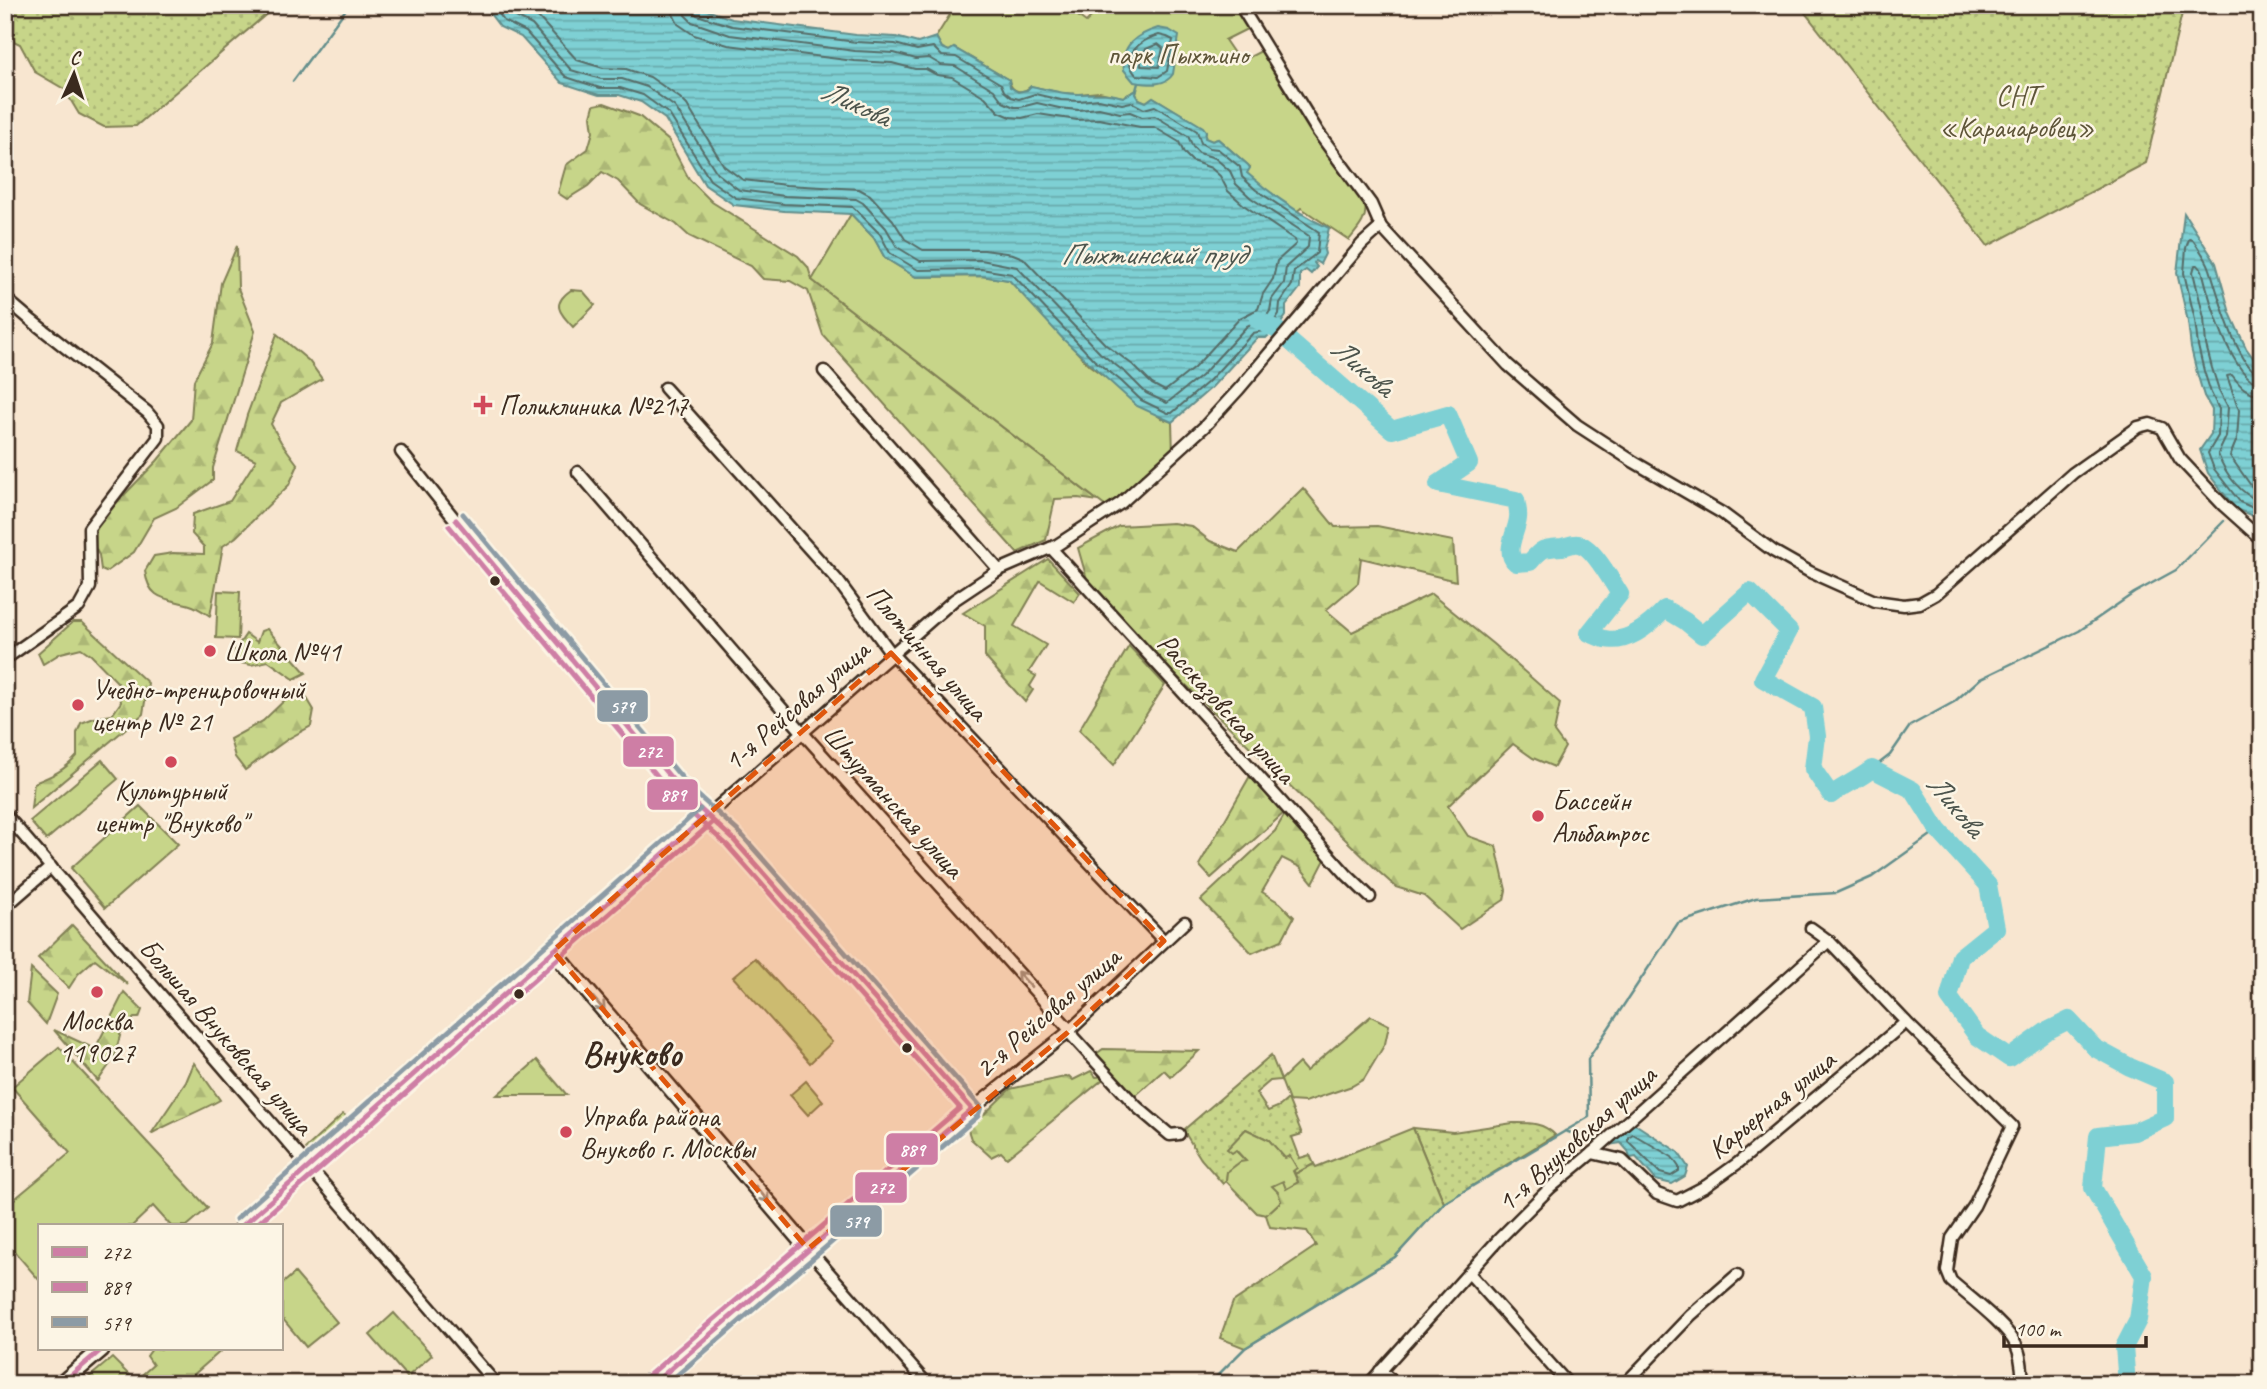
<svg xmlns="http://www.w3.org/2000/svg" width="2267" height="1389" font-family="Caveat,sans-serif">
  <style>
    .grass { fill: url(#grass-dots); stroke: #818054; stroke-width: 2 }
    .forest { fill: url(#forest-firs); stroke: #818054; stroke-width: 2 }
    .park { fill: #c7d589; stroke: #818054; stroke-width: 2 }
    .water { fill: url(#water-rules); stroke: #638e8b; stroke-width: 2 }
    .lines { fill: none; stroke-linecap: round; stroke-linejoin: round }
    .shore { stroke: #566c67; stroke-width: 2 }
    .stream { stroke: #638e8b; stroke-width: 2.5 }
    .river { stroke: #7ed0d4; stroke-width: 18 }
    .street-casing { stroke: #3b2a1e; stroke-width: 15 }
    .secondary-casing { stroke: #3b2a1e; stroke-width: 19 }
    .street { stroke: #fcf5e5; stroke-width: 10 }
    .secondary { stroke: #fcf5e5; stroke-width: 14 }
    .bus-1-casing { stroke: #fcf5e5; stroke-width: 10 }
    .bus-2-casing { stroke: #fcf5e5; stroke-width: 10 }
    .bus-3-casing { stroke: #fcf5e5; stroke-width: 10 }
    .bus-1 { stroke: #ce7ea5; stroke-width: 5 }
    .bus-2 { stroke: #ce7ea5; stroke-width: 5 }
    .bus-3 { stroke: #8c9ba5; stroke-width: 5 }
    .oneway { stroke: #9c9082 }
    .marked { fill: #df570d; fill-opacity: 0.2; stroke: #df570d; stroke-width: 5; stroke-dasharray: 14 9; stroke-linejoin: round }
    .poi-dot { fill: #d1495b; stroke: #fcf5e5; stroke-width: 2.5 }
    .bus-dot { fill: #3b2a1e; stroke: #fcf5e5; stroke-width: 2.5 }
    .labels { text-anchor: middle; stroke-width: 5; stroke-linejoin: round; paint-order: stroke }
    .park-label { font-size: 28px; fill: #5e5539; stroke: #fcf5e5 }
    .poi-label { font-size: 28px; fill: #3b2a1e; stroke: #fcf5e5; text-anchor: start }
    .street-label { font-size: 28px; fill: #3b2a1e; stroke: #fcf5e5 }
    .water-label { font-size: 30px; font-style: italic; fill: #4c544c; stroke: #fcf5e5 }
    .district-label { font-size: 35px; font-weight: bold; fill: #3b2a1e; stroke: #fcf5e5 }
    .line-badge { stroke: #fcf5e5; stroke-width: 2.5 }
    .badge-label { font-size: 19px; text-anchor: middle; font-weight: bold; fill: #fff }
  </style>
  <defs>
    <pattern id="grass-dots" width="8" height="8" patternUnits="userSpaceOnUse" patternTransform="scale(1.75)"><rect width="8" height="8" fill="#c7d589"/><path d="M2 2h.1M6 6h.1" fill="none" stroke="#acb776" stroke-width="1.8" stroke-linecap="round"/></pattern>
    <pattern id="forest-firs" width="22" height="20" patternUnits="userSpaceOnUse" patternTransform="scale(1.75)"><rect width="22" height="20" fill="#c7d589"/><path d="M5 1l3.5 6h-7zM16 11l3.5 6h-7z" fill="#acb776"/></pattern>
    <pattern id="water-rules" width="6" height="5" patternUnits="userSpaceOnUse" patternTransform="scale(1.75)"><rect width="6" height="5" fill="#7ed0d4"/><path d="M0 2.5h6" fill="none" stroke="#68a9ab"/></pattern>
  </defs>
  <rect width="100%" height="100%" fill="#f8e6d0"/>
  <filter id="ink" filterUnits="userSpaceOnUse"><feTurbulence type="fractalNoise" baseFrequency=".0143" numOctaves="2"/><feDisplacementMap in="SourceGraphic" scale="14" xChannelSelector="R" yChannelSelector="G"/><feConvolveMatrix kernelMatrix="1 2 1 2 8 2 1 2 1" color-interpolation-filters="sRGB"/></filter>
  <g filter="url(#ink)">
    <g class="grass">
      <polygon points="5,5 277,5 136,126 104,127 79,114 64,89 35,72 20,44 5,37"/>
      <polygon points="1799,5 2184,5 2146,163 1988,246"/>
      <polygon points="1271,1055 1281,1080 1270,1081 1256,1093 1268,1111 1280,1106 1288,1099 1302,1134 1292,1137 1300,1158 1310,1155 1314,1164 1295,1174 1289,1156 1285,1159 1269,1140 1246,1129 1228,1149 1235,1150 1247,1162 1227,1172 1226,1181 1223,1184 1201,1159 1185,1133 1179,1134"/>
      <polygon points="343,1114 348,1117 349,1125 315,1155 309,1155 306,1148"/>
      <path d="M1513,1123C1529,1123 1543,1122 1555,1135L1444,1203L1413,1128L1453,1132Z"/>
    </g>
    <g class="forest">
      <polygon points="604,103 639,116 669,141 689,179 712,202 798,256 808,267 812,280 1098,501 1078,498 1055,499 1046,540 1017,553 823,335 808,291 790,281 763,279 751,266 689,236 676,224 640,204 618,181 602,172 588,186 567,199 558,193 566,165 588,149 593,132 591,116 594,105"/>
      <polygon points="237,246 238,288 255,331 213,468 213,480 176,508 154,518 134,552 106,572 101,570 99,555 92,542 100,520 157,461 191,420 194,380 213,343 221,283"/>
      <path d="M277,334L309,361L322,379L281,403L271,424L281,442L298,465L289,485L236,537L223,546L210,616C204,612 197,607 190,605C166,598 149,601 145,571L154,556L173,553L204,554V547L192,534L193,514L230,501L256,460L237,451L247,415Z"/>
      <polygon points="1303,488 1335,527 1377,526 1453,541 1456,581 1361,558 1358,583 1326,610 1352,632 1431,594 1493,644 1560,703 1554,732 1565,747 1554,767 1533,758 1513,744 1448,806 1468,836 1496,846 1506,890 1504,900 1460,929 1424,896 1396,887 1379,872 1091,593 1078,548 1119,526 1173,523 1191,526 1210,541 1238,552"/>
      <polygon points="1048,559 1080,593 1074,602 1040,581 1014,626 1046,645 1029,672 1036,676 1030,686 1033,690 1025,702 985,657 985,626 963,613"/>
      <path d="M73,622H82L148,683L143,714L31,808L34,783C52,776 65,770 77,756V733L81,723L94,718L112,715L121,702L118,683L91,655L81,648L61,653L43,664L38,653Z"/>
      <polygon points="267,629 306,673 294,679 268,661 251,665 236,662 235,650 246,634 257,642 261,631"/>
      <polygon points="1129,646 1165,685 1114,765 1079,730"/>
      <polygon points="290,695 305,695 314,710 311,726 288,739 245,770 235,757 230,739 263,721"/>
      <polygon points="1250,776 1284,813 1211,878 1199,865"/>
      <polygon points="1288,809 1328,854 1313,883 1300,867 1282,858 1262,892 1280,903 1294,917 1282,940 1252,953 1201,900 1275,831"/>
      <polygon points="72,925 128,985 95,959 78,974 69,988 38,958"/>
      <polygon points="31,969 57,994 46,1024 27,1003"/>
      <polygon points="124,992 142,1010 139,1018 134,1018 121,1032 114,1058 98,1081 54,1030 95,1049"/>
      <polygon points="1103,1049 1199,1051 1171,1077 1164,1070 1135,1096 1096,1054"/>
      <path d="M194,1063L220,1100C197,1113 173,1121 151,1134L186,1082Z"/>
      <polygon points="1091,1071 1096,1077 1107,1076 1007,1158 1001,1152 991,1157 971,1139 968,1130 1010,1089 1069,1076 1073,1080"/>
      <polygon points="1413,1128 1444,1203 1395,1257 1245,1348 1220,1338 1233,1302 1316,1246 1307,1231 1270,1227 1266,1215 1281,1201 1272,1186 1283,1180 1286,1188 1298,1182 1295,1174 1314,1164 1316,1167"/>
    </g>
    <g class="park">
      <path d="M956,5H1063L1086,22L1103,5H1236L1249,28L1225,40L1240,62L1261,51L1365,206C1368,219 1357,230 1349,240L1301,208L1294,214L1246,173L1250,167L1218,139L1212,141L1205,138L1206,131L1202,127L1153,97L1146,102L1139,99L1136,94L1137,90L1123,97L1099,92L1079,94L1061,93L1031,86C1023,94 1011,93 1009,80L954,48L949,51L942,48L936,37Z"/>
      <polygon points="851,214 874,238 885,258 916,277 981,276 1009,280 1089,365 1161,418 1172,422 1173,455 1110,510 812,280"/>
      <path d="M571,290L583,291L595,305L573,327C559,312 551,304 571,290Z"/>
      <polygon points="218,591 240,592 238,639 216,638"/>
      <polygon points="102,760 118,779 46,840 30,821"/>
      <polygon points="140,806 178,844 105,908 71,868"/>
      <polygon points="755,958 832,1042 810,1063 733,977"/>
      <polygon points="1371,1016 1389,1025 1385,1044 1364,1079 1352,1086 1305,1102 1289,1101 1281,1080 1299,1063 1306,1071"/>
      <polygon points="59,1047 208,1208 187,1226 171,1226 153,1206 132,1226 40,1226 40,1281 14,1251 5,1258 5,1207 70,1153 12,1087"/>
      <polygon points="537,1060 567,1095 497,1095"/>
      <polygon points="806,1081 823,1101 808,1115 790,1095"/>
      <polygon points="1246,1129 1269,1140 1285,1158 1290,1156 1297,1168 1293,1171 1298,1182 1286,1189 1283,1181 1272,1186 1278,1192 1281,1201 1266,1215 1257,1213 1226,1181 1227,1172 1240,1162 1246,1161 1236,1150 1232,1153 1227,1149"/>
      <polygon points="295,1273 337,1322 306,1347 282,1318 282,1284"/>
      <polygon points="394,1313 432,1355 407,1377 370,1335"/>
      <polygon points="152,1349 223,1349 183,1384 81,1384 112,1358 135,1381 153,1365 147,1356"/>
    </g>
    <g class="water">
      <path d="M490,5H693L732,19L856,35L896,37L918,43L936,37L942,48L949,51L954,48L1009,80L1010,87L1018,92L1027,90L1031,86C1046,89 1061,94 1077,94C1095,94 1105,92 1123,97L1137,90L1136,94L1139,99L1146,102L1153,97L1203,127L1206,131L1205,138L1212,141L1218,139L1248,165L1250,168L1247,173C1271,194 1300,215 1329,228L1324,250L1325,254L1320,264L1315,261L1314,263L1317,267L1311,274L1306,270L1300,274V288L1286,306V316L1274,333L1272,332L1266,338H1257L1212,387L1172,422L1137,406L1064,340L1009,280L981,276L916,277L885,258L874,238L851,214L784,211L734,205L705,185L665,119L641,102L619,95H599L562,83L521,37L500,27L488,11Z"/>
      <path d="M1158,28L1169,30L1179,36L1173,74C1165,87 1148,84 1134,82L1124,70C1120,45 1136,35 1158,28Z"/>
      <polygon points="2184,213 2216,263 2230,313 2246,348 2262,370 2262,520 2236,509 2208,473 2200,450 2211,434 2212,410 2204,396 2197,373 2191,348 2188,322 2177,273"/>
      <polygon points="1635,1124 1678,1152 1688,1167 1685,1176 1672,1184 1656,1180 1636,1157 1630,1158 1628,1151 1621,1143 1609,1145 1615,1136"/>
    </g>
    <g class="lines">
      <g class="shore">
        <polyline points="496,5 497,11 504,21 526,32 566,77 600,88 620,88 643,95 669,114 710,180 736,198 784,204 853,207 880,234 890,253 918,270 981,269 1012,274 1094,360 1120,380 1141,400 1168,413 1172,413 1208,382 1253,333 1263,331 1273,323 1279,314 1280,303 1292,285 1294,271 1317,253 1319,232 1256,190 1242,177 1240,167 1218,149 1209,148 1201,143 1197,131 1155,106 1144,109 1131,102 1122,104 1099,99 1079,101 1061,100 1035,94 1019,99 1011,97 1004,91 1001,84 956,57 942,56 933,47 917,50 895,44 856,42 732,26 697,15 693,11 692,5"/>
        <polyline points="505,5 510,14 532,25 571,70 601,79 622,79 647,87 675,107 717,173 739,190 785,196 856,199 863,203 886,228 897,247 920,261 981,260 1017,267 1100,353 1126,373 1146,393 1167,403 1201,376 1247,326 1266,317 1270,311 1272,299 1284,283 1286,267 1308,247 1309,236 1251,198 1236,184 1230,171 1215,158 1199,153 1193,147 1188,136 1155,116 1142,117 1130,112 1120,113 1099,108 1078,110 1059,108 1037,103 1021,107 1014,107 1003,102 994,90 955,66 941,65 929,58 916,59 894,53 855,51 730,35 692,22 685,15 683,5"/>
        <polyline points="516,5 539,18 577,60 603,68 626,69 650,77 680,98 687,105 724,166 743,180 786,185 859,189 870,195 893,220 905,239 923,250 984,250 1013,254 1023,258 1106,345 1133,365 1152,384 1165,391 1194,368 1240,318 1258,309 1263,294 1273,279 1277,261 1296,244 1295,240 1245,206 1228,191 1220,176 1211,168 1192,161 1184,153 1179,142 1154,127 1140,127 1099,119 1077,120 1038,114 1022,118 1011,117 999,112 985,97 952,77 937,75 926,69 915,69 892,63 854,61 728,45 694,35 678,24 673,14 673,5"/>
        <path d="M1159,35L1167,37L1173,40L1167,71L1158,77L1136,75C1119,55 1141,40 1159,35Z"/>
        <polygon points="1158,44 1163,48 1159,67 1141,66 1141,54 1146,49"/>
        <path d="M2262,375C2238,372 2217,290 2210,269C2207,259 2199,249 2193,240L2189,239L2186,248L2184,273L2195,320L2198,346L2204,371L2211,393L2219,409L2218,436L2208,453L2214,469L2240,502L2262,512"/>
        <path d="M2262,384C2232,382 2208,295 2202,270L2198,265H2195L2193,272L2204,318L2206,345L2212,368L2219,390L2228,407L2226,437L2218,454C2226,476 2240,493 2262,503"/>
        <path d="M2262,394C2247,394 2240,386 2232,375L2227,376L2239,410L2237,439L2230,456L2252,487L2262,491"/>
        <polygon points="1633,1134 1672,1157 1679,1167 1679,1171 1671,1176 1660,1173 1628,1141 1628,1137"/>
      </g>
      <g class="stream">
        <polyline points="293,81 349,5"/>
        <polyline points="1136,90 1138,83"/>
        <polyline points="1872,769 1890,755 1910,726 1954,702 1980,679 2079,631 2134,593 2176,570 2224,521"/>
        <polyline points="1565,1131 1599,1142"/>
        <polyline points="1209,1384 1245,1348 1395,1257 1444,1203 1589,1117 1588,1059 1678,923 1756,898 1836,893 1872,877 1938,830"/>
      </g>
      <path class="river" d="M1258,320L1277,330L1392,430L1448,414L1469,463L1438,484L1516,500C1517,506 1519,512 1518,518C1517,532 1503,552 1516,563L1530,562C1543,547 1544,548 1562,547C1568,546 1573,543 1578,544C1592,545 1612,582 1620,594L1589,633C1594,635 1600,638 1605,639C1628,644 1650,625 1665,609L1685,621L1702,635L1750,592L1789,631L1763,679L1813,707L1817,736L1813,769L1831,795C1845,785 1859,779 1872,769L1913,790L1938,830L1988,885L1996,928L1960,957L1949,997L1977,1036L2009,1058L2045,1032L2069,1020L2095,1048L2130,1067L2165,1082V1118L2134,1132L2098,1136L2093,1188L2144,1276L2138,1320L2124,1347L2127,1384"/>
      <defs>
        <g id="street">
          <polyline points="1240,5 1318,132 1371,204 1381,227 1508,365 1577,425 1634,462 1722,513 1773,551 1810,572 1875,601 1904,605 1920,603 1936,594 2073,473 2138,427 2150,424 2162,428 2180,459 2224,506 2262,540"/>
          <polyline points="5,298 32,321 147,412 158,425 158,438 89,528 90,587 79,607 5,659"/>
          <polyline points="824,371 999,570"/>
          <polyline points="665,388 838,581 891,653 1164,941"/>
          <polyline points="401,452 461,527 686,796 733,839 972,1109"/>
          <polyline points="578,472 810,741 1070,1030 1073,1037 1137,1107 1170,1135 1179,1134"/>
          <polyline points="1051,548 1208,720 1347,875 1370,897"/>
          <polyline points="5,814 496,1384"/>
          <polyline points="5,907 51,867"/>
          <path d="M1811,928L1829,941L1906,1022L2012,1126L1974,1206L1952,1238L1947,1271L1951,1281C1969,1297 2007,1325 2016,1345C2022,1357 2022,1371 2023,1384"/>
          <polyline points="553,951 954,600 999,570 1057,545 1121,503 1204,427 1239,389 1362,244 1381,227"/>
          <polyline points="1592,1153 1622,1160 1657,1194 1677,1201 1706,1186 1738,1163 1906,1022"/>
          <polyline points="1469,1273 1568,1384"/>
          <polyline points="1380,1371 1396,1384"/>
          <polyline points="927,1384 808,1249 972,1109 1067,1033 1185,922"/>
          <polyline points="1369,1384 1499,1239 1550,1188 1592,1153 1829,941"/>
          <polyline points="1625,1384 1691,1315 1737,1275"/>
        </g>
        <g id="secondary">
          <polyline points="242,1226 553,951 808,1249 653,1384"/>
          <polyline points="61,1384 102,1349"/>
        </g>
      </defs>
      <use href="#street" class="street-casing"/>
      <use href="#secondary" class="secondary-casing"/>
      <use href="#street" class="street"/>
      <use href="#secondary" class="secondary"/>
      <defs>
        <g id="bus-1">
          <polyline points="456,520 686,796 733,839 972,1109 653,1384"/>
          <polyline points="242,1226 706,816"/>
          <polyline points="61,1384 102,1349"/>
        </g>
        <g id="bus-2">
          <polyline points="449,526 679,802 727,845 960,1108 647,1377"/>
          <polyline points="255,1226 712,823"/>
        </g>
        <g id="bus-3">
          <polyline points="463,514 692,790 740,833 981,1107 978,1116 667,1384"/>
          <polyline points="236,1219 700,809"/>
        </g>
      </defs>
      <use href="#bus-1" class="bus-1-casing"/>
      <use href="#bus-2" class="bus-2-casing"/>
      <use href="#bus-3" class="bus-3-casing"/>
      <use href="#bus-1" class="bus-1"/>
      <use href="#bus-2" class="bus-2"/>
      <use href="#bus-3" class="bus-3"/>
    </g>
    <defs><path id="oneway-shaft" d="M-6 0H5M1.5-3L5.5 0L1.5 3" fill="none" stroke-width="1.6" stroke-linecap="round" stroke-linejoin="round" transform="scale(1.75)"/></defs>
    <g class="oneway">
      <use href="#oneway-shaft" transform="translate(1024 979) rotate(-132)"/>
      <use href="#oneway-shaft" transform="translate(598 1003) rotate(49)"/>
      <use href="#oneway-shaft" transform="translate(762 1194) rotate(50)"/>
    </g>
  </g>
  <path class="marked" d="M891,653L1164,941L1067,1033L808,1249L553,951Z"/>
  <g class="poi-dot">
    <path d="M479.5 394.5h7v7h7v7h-7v7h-7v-7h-7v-7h7z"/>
    <circle cx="210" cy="651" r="7"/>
    <circle cx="78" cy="705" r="7"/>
    <circle cx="171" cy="762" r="7"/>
    <circle cx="1538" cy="816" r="7"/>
    <circle cx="97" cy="992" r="7"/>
    <circle cx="566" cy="1132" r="7"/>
  </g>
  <g class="bus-dot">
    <circle cx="495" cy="581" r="6"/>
    <circle cx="519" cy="994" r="6"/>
    <circle cx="907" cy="1048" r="6"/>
  </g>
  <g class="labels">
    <g class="park-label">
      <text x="1178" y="64">парк Пыхтино</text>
      <text x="2017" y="105">СНТ<tspan x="2017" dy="32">«Карачаровец»</tspan></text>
    </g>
    <g class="poi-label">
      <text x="499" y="415">Поликлиника №217</text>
      <text x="224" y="661">Школа №41</text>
      <text x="92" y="699">Учебно-тренировочный<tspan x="92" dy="32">центр № 21</tspan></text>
      <text x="171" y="800" text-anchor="middle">Культурный<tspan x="171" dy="32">центр "Внуково"</tspan></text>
      <text x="1552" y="810">Бассейн<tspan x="1552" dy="32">Альбатрос</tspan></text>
      <text x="97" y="1030" text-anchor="middle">Москва<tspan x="97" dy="32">119027</tspan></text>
      <text x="580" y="1126">Управа района<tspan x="580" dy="32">Внуково г. Москвы</tspan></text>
    </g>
    <g class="street-label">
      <text transform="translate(928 652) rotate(49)" y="10">Плотинная улица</text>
      <text transform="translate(796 705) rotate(-41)" y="10">1-я Рейсовая улица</text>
      <text transform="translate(1227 708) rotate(48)" y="10">Рассказовская улица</text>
      <text transform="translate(894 801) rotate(48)" y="10">Штурманская улица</text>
      <text transform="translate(1047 1012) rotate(-41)" y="10">2-я Рейсовая улица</text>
      <text transform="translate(227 1036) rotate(49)" y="10">Большая Внуковская улица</text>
      <text transform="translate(1771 1104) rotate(-39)" y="10">Карьерная улица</text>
      <text transform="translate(1576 1138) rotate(-42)" y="10">1-я Внуковская улица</text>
    </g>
    <g class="water-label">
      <text transform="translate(856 103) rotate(25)" y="10">Ликова</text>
      <text x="1153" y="264">Пыхтинский пруд</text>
      <text transform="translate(1363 367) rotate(41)" y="10">Ликова</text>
      <text transform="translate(1956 805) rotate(50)" y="10">Ликова</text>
    </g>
    <g class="district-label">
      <text x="632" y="1065">Внуково</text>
    </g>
  </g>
  <g class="line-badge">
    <rect x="596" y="689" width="53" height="34" rx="7" fill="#8c9ba5"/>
    <rect x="622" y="735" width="53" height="33" rx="7" fill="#ce7ea5"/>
    <rect x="646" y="778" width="53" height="33" rx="7" fill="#ce7ea5"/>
    <rect x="885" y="1132" width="54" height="34" rx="7" fill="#ce7ea5"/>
    <rect x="854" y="1171" width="54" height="33" rx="7" fill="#ce7ea5"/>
    <rect x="829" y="1204" width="54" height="34" rx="7" fill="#8c9ba5"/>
  </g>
  <g class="badge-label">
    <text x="622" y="713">579</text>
    <text x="649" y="758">272</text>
    <text x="673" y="801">889</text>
    <text x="912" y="1156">889</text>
    <text x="881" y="1194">272</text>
    <text x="856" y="1228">579</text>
  </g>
  <rect width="2267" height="1389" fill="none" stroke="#fcf5e5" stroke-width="28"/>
  <rect x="14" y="14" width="2239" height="1361" fill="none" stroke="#3b2a1e" stroke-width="2.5" filter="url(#ink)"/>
  <rect x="38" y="1224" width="245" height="126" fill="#fcf5e5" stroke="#afa495" stroke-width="2"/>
  <rect x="52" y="1247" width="35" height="10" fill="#ce7ea5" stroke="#afa495" stroke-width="2"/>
  <text x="102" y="1260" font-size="21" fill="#3b2a1e">272</text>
  <rect x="52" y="1282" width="35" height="10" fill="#ce7ea5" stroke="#afa495" stroke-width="2"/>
  <text x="102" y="1294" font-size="21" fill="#3b2a1e">889</text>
  <rect x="52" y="1317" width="35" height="10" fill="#8c9ba5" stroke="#afa495" stroke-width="2"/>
  <text x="102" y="1330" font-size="21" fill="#3b2a1e">579</text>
  <g transform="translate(74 74) rotate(3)" stroke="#fcf5e5" stroke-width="5" paint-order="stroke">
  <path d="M0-5L12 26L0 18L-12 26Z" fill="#3b2a1e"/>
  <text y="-10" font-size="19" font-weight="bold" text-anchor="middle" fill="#3b2a1e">С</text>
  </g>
  <path d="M2004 1336v10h142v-10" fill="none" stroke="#3b2a1e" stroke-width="3.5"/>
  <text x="2015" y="1336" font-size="21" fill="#3b2a1e" stroke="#fcf5e5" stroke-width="5" paint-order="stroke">100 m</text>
</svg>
